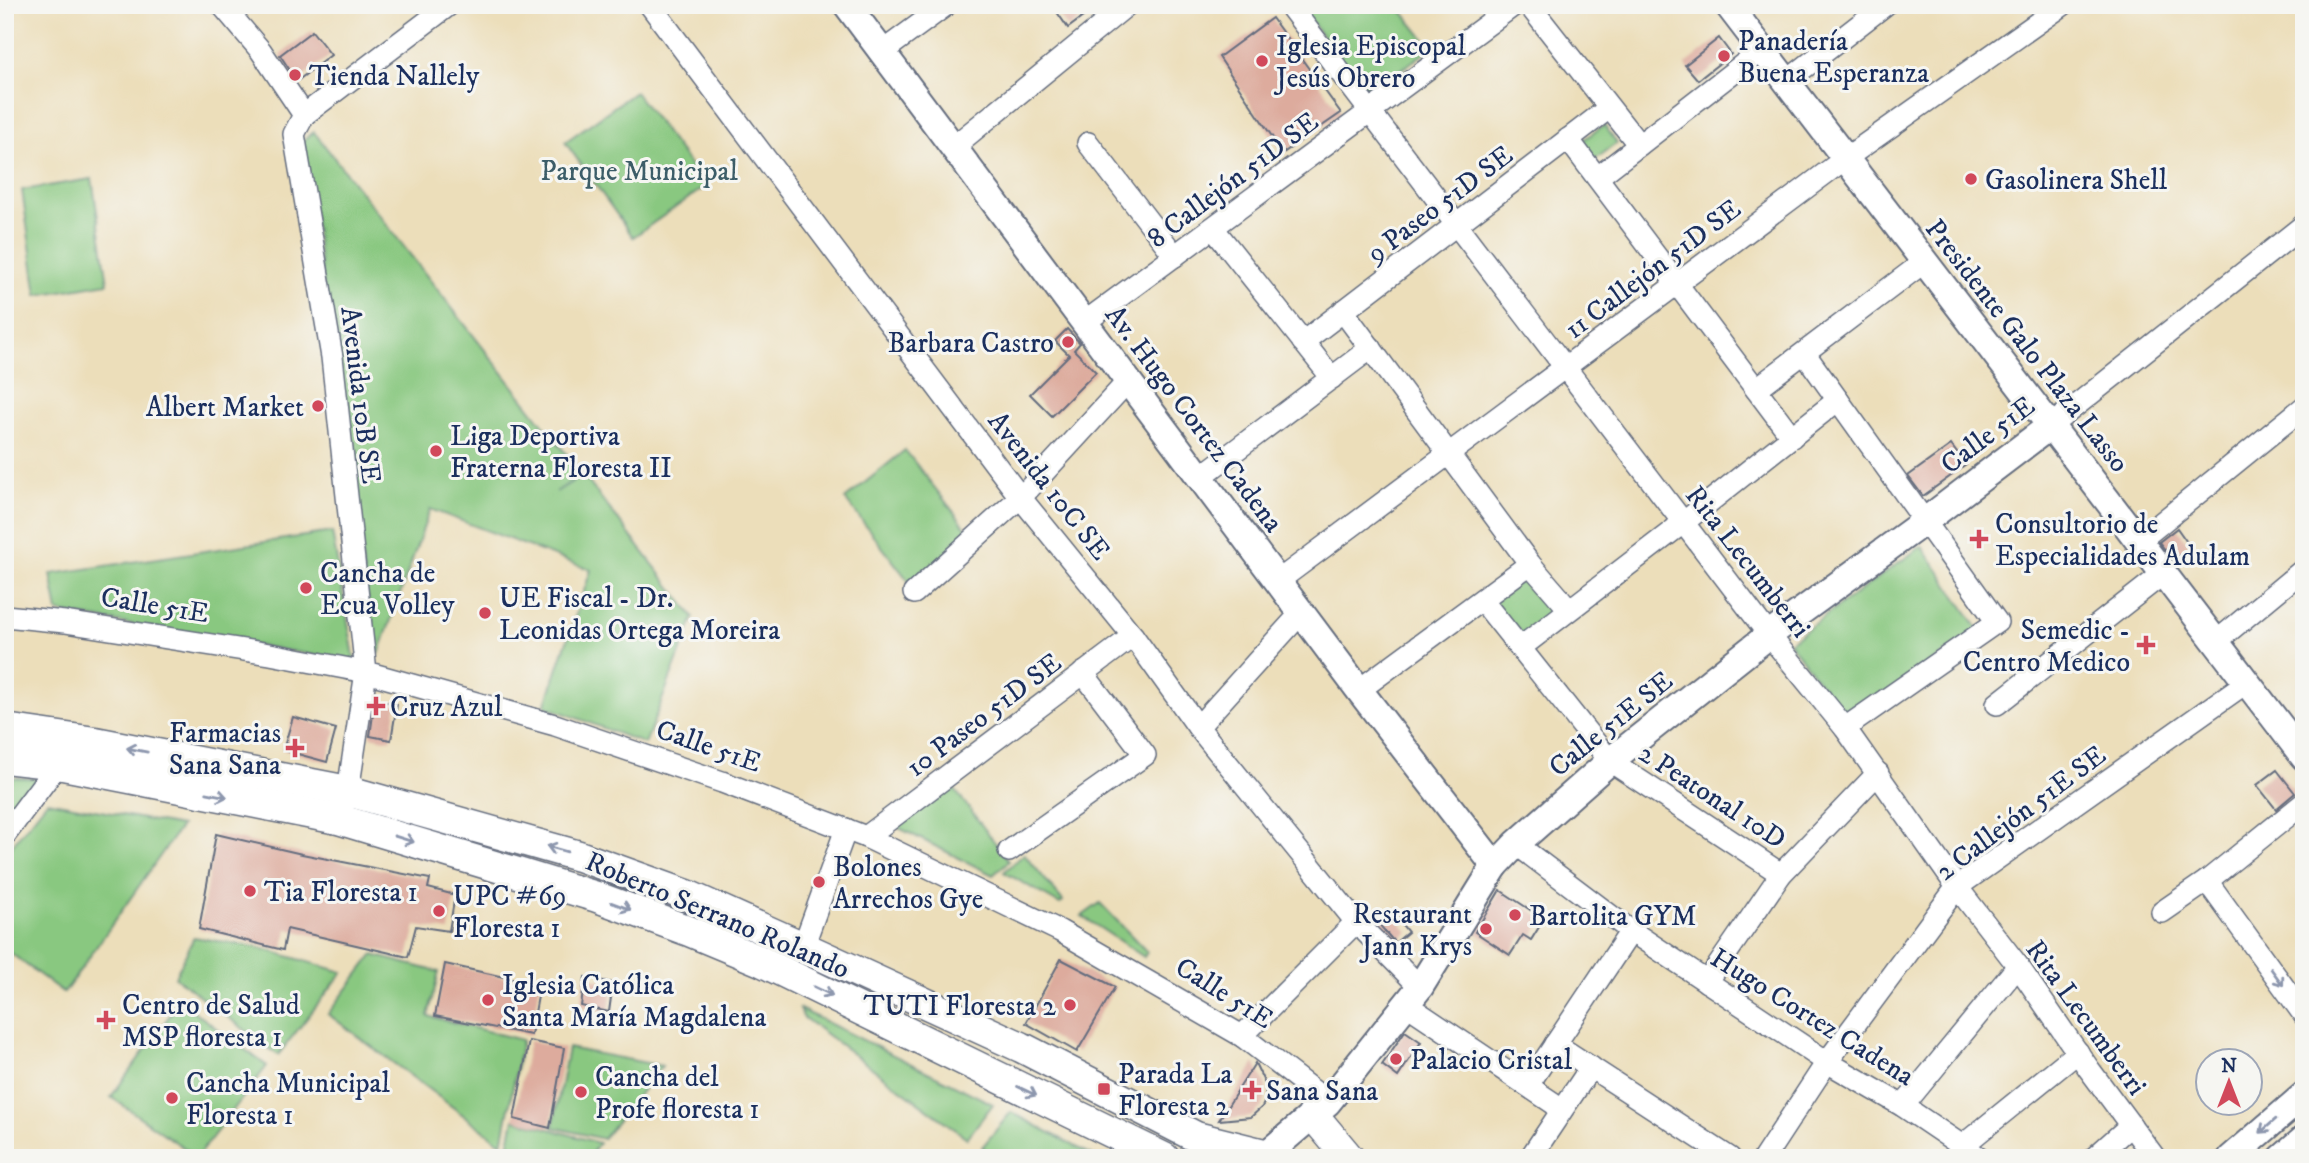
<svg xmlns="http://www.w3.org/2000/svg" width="2309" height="1163" font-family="'IM FELL DW Pica',serif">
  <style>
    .green { fill: #89c880; stroke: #527c6f; stroke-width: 2 }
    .building { fill: #ddab9d }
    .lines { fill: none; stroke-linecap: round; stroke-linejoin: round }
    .minor-casing { stroke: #646c7e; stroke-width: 24 }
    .tertiary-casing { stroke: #646c7e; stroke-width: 30 }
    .secondary-casing { stroke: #646c7e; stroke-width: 33 }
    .minor { stroke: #fff; stroke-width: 21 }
    .tertiary { stroke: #fff; stroke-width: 26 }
    .secondary { stroke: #fff; stroke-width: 30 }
    .oneway { stroke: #8d97ae }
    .poi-dot { fill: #d1495b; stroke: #f6f6f2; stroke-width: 2.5 }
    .labels { text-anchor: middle; stroke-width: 6; stroke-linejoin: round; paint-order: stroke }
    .poi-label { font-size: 28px; fill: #1b2f5e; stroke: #f6f6f2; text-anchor: start }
    .park-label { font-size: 28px; fill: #3c5d68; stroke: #f6f6f2 }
    .street-label { font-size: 28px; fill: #1b2f5e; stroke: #f6f6f2 }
  </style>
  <rect width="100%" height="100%" fill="#f6f6f2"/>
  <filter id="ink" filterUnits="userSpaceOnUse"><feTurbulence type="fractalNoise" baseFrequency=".0143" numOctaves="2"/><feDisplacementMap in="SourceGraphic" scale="14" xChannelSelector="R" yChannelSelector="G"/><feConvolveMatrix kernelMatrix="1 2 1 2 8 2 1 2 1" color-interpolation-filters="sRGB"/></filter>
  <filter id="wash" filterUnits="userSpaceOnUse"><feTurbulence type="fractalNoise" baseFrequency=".00686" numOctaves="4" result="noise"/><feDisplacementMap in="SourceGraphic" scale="28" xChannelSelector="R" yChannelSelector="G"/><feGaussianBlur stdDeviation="1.57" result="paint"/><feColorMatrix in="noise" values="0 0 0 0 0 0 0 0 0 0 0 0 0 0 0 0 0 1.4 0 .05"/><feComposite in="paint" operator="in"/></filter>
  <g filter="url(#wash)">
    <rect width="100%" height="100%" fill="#ecdeba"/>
    <g class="green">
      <polygon points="1299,5 1397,5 1432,48 1366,94"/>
      <polygon points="635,92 706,186 633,237 565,142"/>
      <polygon points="1604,125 1617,143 1593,161 1578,144"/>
      <polygon points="314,132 582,474 556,492 583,475 694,617 645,744 545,706 591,570 430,509 379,654 375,652 303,141"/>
      <polygon points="92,179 108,283 37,295 22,190"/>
      <polygon points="905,450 971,534 914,588 845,499"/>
      <polygon points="332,532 355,662 58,612 51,574"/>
      <polygon points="1922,546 1979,630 1848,720 1789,642"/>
      <polygon points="1530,564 1569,609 1520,648 1482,600"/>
      <polygon points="5,777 46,779 5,829"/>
      <polygon points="952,786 1009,861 993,875 897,827"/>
      <polygon points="47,801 181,826 64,993 5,949 5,854"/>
      <polygon points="1024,854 1063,901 1060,904 1004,872"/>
      <polygon points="1100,903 1147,952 1144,957 1082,916"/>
      <polygon points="194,937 260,948 343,972 278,1055 175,977"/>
      <polygon points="373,955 439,972 428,1016 522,1040 502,1144 328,1014"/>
      <polygon points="180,1001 267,1066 197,1157 111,1097"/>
      <polygon points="800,1009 993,1104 967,1138 803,1017"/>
      <polygon points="568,1048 662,1066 603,1139 553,1127"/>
      <polygon points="1011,1112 1097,1158 997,1158 982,1147"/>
      <polygon points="514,1119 599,1143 588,1158 522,1158 508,1147"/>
    </g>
    <g id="blocks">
      <g class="building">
        <polygon points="1052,5 1099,5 1068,28"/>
        <polygon points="1272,18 1341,113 1283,153 1219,57"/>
        <polygon points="312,31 331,55 297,81 280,55"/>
        <polygon points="1719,38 1731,54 1698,80 1685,65"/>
        <polygon points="1067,329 1080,343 1074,350 1096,372 1052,416 1030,394 1069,355 1055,341"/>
        <polygon points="1951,445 1966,465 1923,496 1908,476"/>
        <polygon points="2177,528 2191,548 2173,560 2159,542"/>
        <polygon points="375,700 397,704 391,740 370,736"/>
        <polygon points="293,717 336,729 327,762 283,750"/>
        <polygon points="2277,770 2295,793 2276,809 2257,785"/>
        <polygon points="216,834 302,854 430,879 428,888 455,895 449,931 416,926 408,957 287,929 283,950 199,929"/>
        <polygon points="1500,890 1544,919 1531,940 1523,935 1510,955 1475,932"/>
        <polygon points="1391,911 1408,932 1395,943 1377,922"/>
        <polygon points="1061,959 1115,987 1077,1052 1026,1023"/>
        <polygon points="445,964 540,985 531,1035 435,1016"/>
        <polygon points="585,977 613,983 609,1012 581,1006"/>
        <polygon points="1405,1031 1421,1042 1398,1077 1382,1065"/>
        <polygon points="529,1041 564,1048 550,1128 514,1119"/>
        <polygon points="1255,1063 1266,1086 1265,1101 1262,1107 1251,1117 1219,1120"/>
      </g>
    </g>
  </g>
  <g filter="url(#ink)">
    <use href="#blocks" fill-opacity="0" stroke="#646c7e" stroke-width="2"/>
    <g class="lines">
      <defs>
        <g id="minor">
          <polyline points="222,5 261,51 304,115"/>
          <polyline points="650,5 1020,497 1133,636 1198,727 1356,922 1420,987"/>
          <polyline points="1289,5 1769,635 1845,728 1957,887 2018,966 2089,1069 2155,1158"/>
          <polyline points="1529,5 1639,145"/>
          <polyline points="882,52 946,5"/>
          <polyline points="1787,81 1885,5"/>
          <polyline points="1568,139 1792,437"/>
          <polyline points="1088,143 1175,256"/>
          <polyline points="952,148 1127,5"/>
          <polyline points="1598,177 1763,49"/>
          <polyline points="1213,228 1332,378"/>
          <polyline points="1343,311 1530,564 1569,609"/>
          <polyline points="1085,322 1514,5"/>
          <polyline points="1303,342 1609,108"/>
          <polyline points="1805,354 1997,622 1845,728"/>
          <polyline points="1756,389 1924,262"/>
          <polyline points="2050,426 2304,225"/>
          <polyline points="1199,478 1371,348"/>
          <polyline points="2139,541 2304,407"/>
          <polyline points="1278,581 1846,158 2063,5"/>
          <polyline points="914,593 1025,493 1128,381"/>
          <polyline points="1482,600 1610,761 1781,874"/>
          <polyline points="5,616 65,622 270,654 366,672 555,725 722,782 866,837 1060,931 1242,1036 1328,1102"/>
          <polyline points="2217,641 2304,569"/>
          <polyline points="1520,648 1684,522 1838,400"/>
          <polyline points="1359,690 1530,564"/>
          <polyline points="1997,704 2164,573"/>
          <polyline points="1198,727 1301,613"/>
          <polyline points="344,804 348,791 366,672 332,357 294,134 304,115 449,5"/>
          <polyline points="5,835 58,764"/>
          <polyline points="866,837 1133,636"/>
          <polyline points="1516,844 1631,931 1827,1062 1903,1106 1980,1158"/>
          <polyline points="1009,851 1145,755 1083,673"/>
          <polyline points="2207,881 2304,1015"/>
          <polyline points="2162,912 2207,881 2304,803"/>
          <polyline points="803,947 846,829"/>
          <polyline points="1707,982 1781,874 1878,773"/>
          <polyline points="1407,1005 1562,1109"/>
          <polyline points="1242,1036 1356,922"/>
          <polyline points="1555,1044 1730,1158"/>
          <polyline points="1528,1085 1631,931"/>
          <polyline points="1903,1106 2018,966"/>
          <polyline points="1962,1146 2078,1052"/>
          <polyline points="1530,1158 1591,1067"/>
          <polyline points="1764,1158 1827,1062 1957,887 2247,682"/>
          <polyline points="2094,1158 2131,1125"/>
        </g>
        <g id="tertiary">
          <polyline points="847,5 1359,690 1495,866"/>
          <polyline points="1728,5 2304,757"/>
          <polyline points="1262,1158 1328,1102 1420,987 1495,866 1516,844 1610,761 1769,635 1925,521 2050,426"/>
          <polyline points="2231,1158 2304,1095"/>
          <polyline points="2282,1158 2304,1139"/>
        </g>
        <g id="secondary">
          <polyline points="5,729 95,742 348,791 579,856 687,895 803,947 1021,1047 1196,1137 1280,1158"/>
          <polyline points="5,758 58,764 338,819 597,897 689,931 761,961 1164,1158"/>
          <polyline points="1313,1115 1349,1158"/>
        </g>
      </defs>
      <use href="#minor" class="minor-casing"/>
      <use href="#tertiary" class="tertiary-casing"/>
      <use href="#secondary" class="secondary-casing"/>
      <use href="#minor" class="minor"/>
      <use href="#tertiary" class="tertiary"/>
      <use href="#secondary" class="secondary"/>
    </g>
    <defs><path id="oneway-shaft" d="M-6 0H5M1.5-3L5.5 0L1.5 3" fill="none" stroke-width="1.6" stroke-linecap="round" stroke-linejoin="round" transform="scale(1.75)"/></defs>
    <g class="oneway">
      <use href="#oneway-shaft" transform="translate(137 750) rotate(-169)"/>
      <use href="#oneway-shaft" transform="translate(217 795) rotate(11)"/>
      <use href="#oneway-shaft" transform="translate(404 839) rotate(17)"/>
      <use href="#oneway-shaft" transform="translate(557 849) rotate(-164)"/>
      <use href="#oneway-shaft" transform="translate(621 906) rotate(20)"/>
      <use href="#oneway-shaft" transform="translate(2277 977) rotate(54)"/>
      <use href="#oneway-shaft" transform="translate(823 991) rotate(26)"/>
      <use href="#oneway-shaft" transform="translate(1027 1091) rotate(26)"/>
      <use href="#oneway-shaft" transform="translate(2268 1126) rotate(139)"/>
    </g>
  </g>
  <g class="poi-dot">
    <circle cx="1724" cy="56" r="7"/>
    <circle cx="1262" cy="61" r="7"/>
    <circle cx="295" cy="75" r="7"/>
    <circle cx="1971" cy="179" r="7"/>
    <circle cx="1068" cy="342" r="7"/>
    <circle cx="318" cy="406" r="7"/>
    <circle cx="436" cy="451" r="7"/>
    <path d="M1975.5 528.5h7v7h7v7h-7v7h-7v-7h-7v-7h7z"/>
    <circle cx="306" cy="588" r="7"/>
    <circle cx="485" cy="613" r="7"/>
    <path d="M2142.5 634.5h7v7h7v7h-7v7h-7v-7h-7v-7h7z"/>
    <path d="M372.5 695.5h7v7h7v7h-7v7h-7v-7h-7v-7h7z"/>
    <path d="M291.5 737.5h7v7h7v7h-7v7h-7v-7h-7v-7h7z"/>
    <circle cx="819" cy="882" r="7"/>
    <circle cx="250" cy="891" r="7"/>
    <circle cx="439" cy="911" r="7"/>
    <circle cx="1515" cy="915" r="7"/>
    <circle cx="1486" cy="929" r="7"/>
    <circle cx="488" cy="1000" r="7"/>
    <circle cx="1070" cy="1005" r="7"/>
    <path d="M102.5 1009.5h7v7h7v7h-7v7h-7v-7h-7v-7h7z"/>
    <circle cx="1396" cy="1059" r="7"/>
    <rect x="1097" y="1082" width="14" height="14" rx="3.5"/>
    <path d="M1248.5 1079.5h7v7h7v7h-7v7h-7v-7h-7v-7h7z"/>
    <circle cx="581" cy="1092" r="7"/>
    <circle cx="172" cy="1098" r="7"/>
  </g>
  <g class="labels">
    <g class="poi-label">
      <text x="1738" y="50">Panadería<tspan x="1738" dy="32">Buena Esperanza</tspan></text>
      <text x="1276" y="55">Iglesia Episcopal<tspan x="1276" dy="32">Jesús Obrero</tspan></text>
      <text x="309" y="85">Tienda Nallely</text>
      <text x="1985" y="189">Gasolinera Shell</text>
      <text x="1054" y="352" text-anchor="end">Barbara Castro</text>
      <text x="304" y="416" text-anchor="end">Albert Market</text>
      <text x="450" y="445">Liga Deportiva<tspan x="450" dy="32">Fraterna Floresta II</tspan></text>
      <text x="1995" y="533">Consultorio de<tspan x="1995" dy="32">Especialidades Adulam</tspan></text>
      <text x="320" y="582">Cancha de<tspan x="320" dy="32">Ecua Volley</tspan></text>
      <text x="499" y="607">UE Fiscal - Dr.<tspan x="499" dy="32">Leonidas Ortega Moreira</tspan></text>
      <text x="2130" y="639" text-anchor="end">Semedic -<tspan x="2130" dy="32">Centro Medico</tspan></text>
      <text x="390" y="716">Cruz Azul</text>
      <text x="281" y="742" text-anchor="end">Farmacias<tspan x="281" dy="32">Sana Sana</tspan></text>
      <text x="833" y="876">Bolones<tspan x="833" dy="32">Arrechos Gye</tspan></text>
      <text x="264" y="901">Tia Floresta 1</text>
      <text x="453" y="905">UPC #69<tspan x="453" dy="32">Floresta 1</tspan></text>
      <text x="1472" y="923" text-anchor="end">Restaurant<tspan x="1472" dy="32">Jann Krys</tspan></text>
      <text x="1529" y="925">Bartolita GYM</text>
      <text x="502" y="994">Iglesia Católica<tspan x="502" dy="32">Santa María Magdalena</tspan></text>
      <text x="122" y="1014">Centro de Salud<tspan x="122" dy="32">MSP floresta 1</tspan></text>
      <text x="1056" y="1015" text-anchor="end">TUTI Floresta 2</text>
      <text x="1410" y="1069">Palacio Cristal</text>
      <text x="1118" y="1083">Parada La<tspan x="1118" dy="32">Floresta 2</tspan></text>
      <text x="595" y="1086">Cancha del<tspan x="595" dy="32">Profe floresta 1</tspan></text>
      <text x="186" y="1092">Cancha Municipal<tspan x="186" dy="32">Floresta 1</tspan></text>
      <text x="1266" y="1100">Sana Sana</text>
    </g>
    <g class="park-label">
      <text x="639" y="180">Parque Municipal</text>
    </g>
    <g class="street-label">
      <text transform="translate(1232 179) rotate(-37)" y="10">8 Callejón 51D SE</text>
      <text transform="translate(1439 203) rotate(-37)" y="10">9 Paseo 51D SE</text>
      <text transform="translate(1652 268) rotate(-37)" y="10">11 Callejón 51D SE</text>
      <text transform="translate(2028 345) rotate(52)" y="10">Presidente Galo Plaza Lasso</text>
      <text transform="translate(362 395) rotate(83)" y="10">Avenida 10B SE</text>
      <text transform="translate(1195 418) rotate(53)" y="10">Av. Hugo Cortez Cadena</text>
      <text transform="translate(1987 434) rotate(-37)" y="10">Calle 51E</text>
      <text transform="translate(1050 485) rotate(52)" y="10">Avenida 10C SE</text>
      <text transform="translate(1749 561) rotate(52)" y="10">Rita Lecumberri</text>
      <text transform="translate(155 604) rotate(9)" y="10">Calle 51E</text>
      <text transform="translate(983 714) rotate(-37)" y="10">10 Paseo 51D SE</text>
      <text transform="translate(1610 723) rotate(-39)" y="10">Calle 51E SE</text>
      <text transform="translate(709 745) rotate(19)" y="10">Calle 51E</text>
      <text transform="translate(1713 795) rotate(33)" y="10">2 Peatonal 10D</text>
      <text transform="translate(2020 812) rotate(-37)" y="10">2 Callejón 51E SE</text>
      <text transform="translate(718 914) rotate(23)" y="10">Roberto Serrano Rolando</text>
      <text transform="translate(1225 992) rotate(32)" y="10">Calle 51E</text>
      <text transform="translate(1813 1016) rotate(32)" y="10">Hugo Cortez Cadena</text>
      <text transform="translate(2087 1017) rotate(54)" y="10">Rita Lecumberri</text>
    </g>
  </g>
  <rect width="2309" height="1163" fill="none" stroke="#f6f6f2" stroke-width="28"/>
  <g transform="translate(2229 1082)"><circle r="33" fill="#f6f6f2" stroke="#9ea6b7" stroke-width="2"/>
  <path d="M0-5L12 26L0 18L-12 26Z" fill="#d1495b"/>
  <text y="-10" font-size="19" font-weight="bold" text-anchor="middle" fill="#1b2f5e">N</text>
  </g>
</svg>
